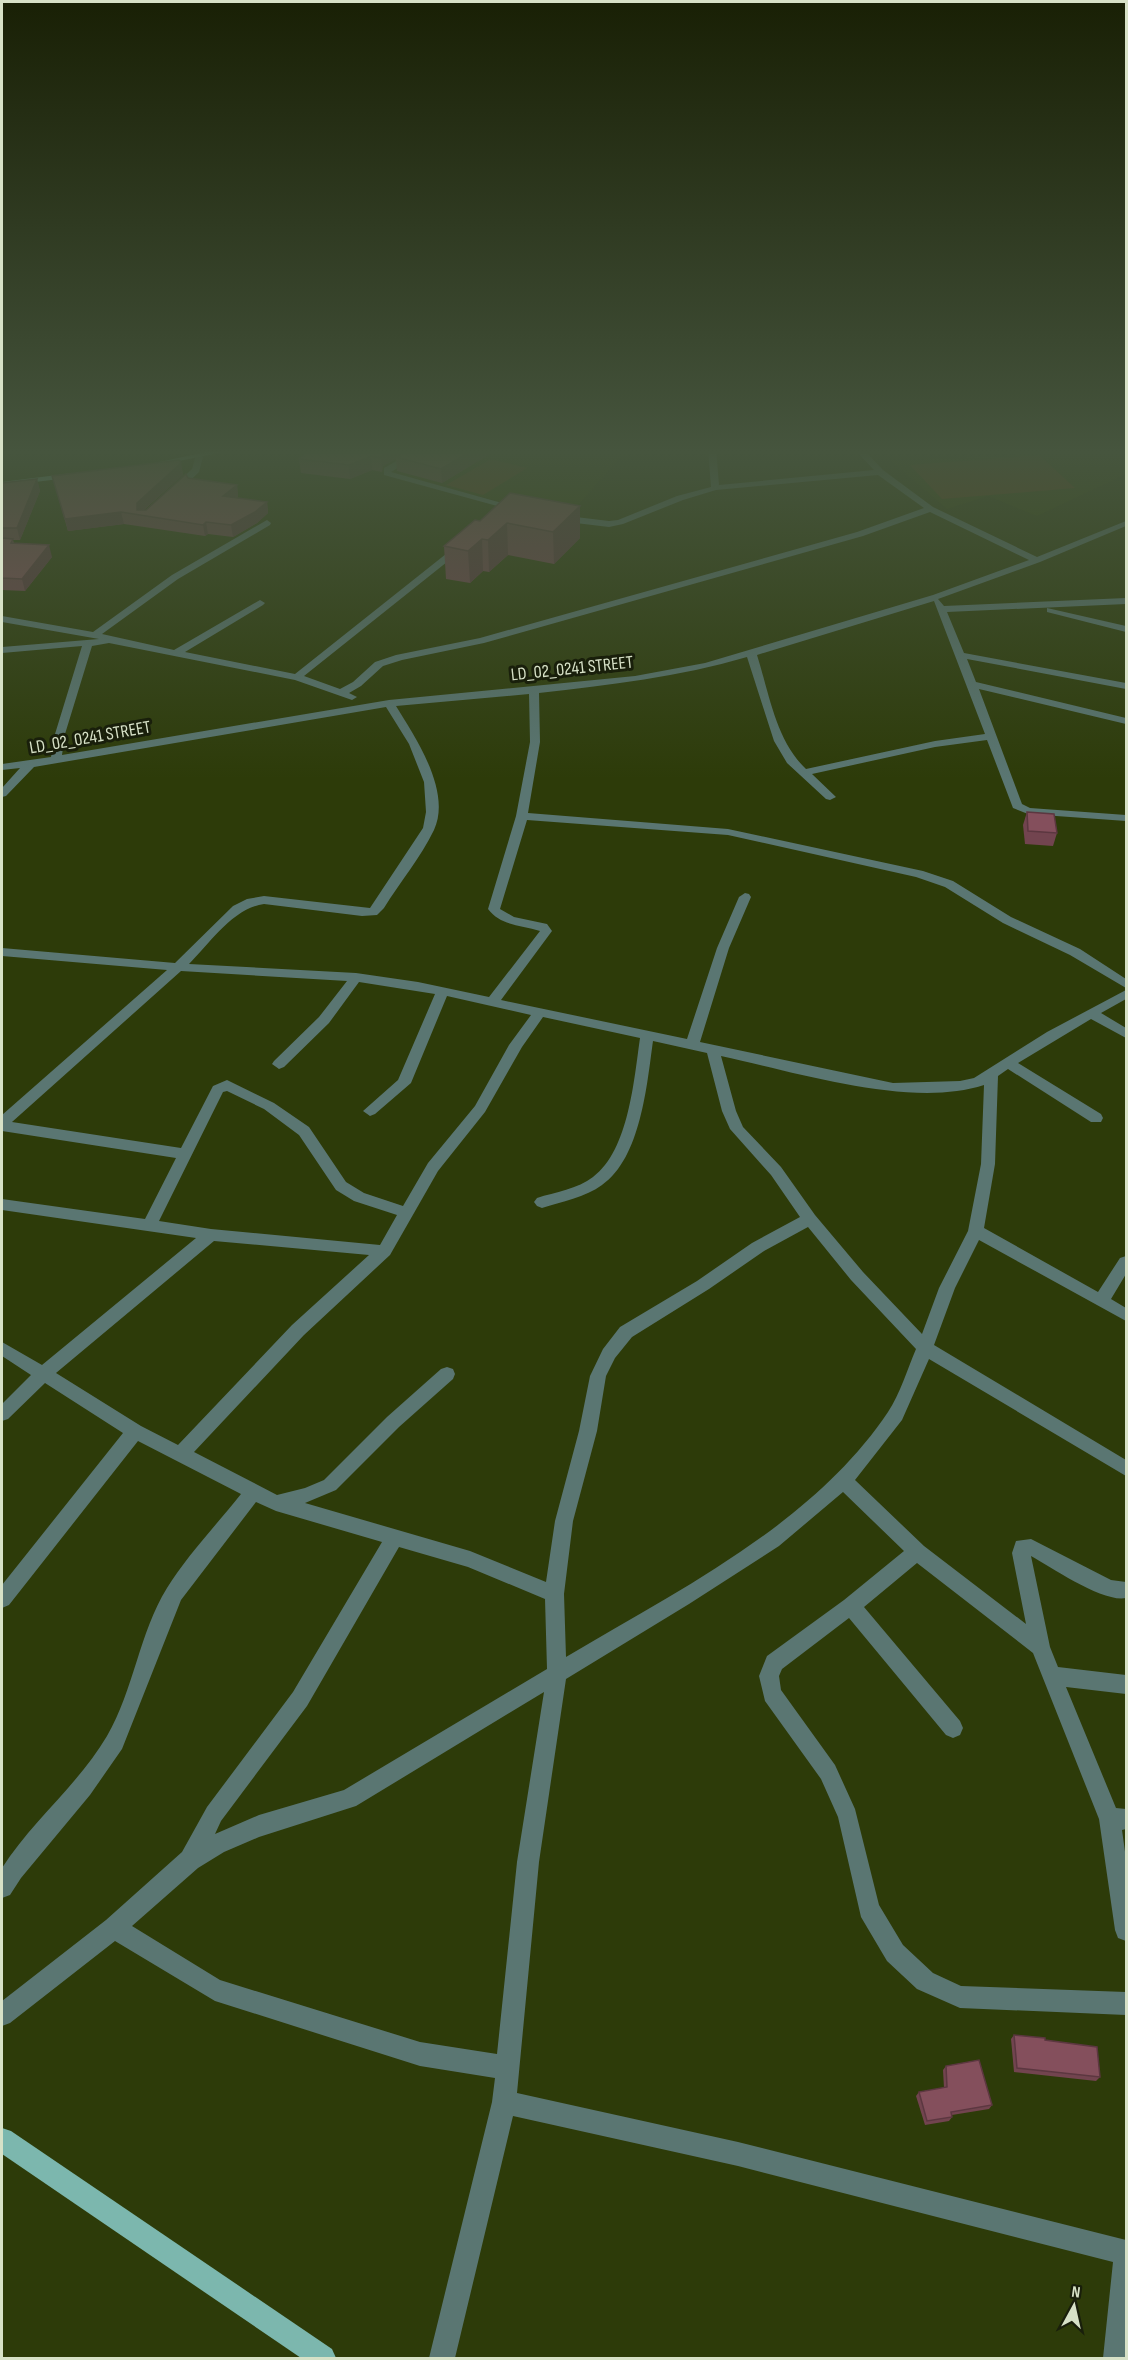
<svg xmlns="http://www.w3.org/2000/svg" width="1128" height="2360" font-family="'Sofia Sans Condensed',sans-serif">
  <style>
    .built { fill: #334306 }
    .green { fill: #603b11 }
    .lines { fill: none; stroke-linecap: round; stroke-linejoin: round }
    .minor { fill: #5a7672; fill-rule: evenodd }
    .major { fill: #7cb7ae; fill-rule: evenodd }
    .wall { fill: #72444f }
    .shaded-wall { fill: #5c3740 }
    .building { fill: #844f5c; stroke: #5c3740; stroke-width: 1.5 }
    .labels { text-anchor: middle; stroke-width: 6; stroke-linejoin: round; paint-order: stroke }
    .far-street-label { font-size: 18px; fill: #d7e1c7; stroke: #191f0b }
  </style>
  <rect width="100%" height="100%" fill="#2d3b09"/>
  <g class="built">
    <polygon points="432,448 619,448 625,452 567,518 381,472"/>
    <polygon points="1010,448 1126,448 1126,474 1037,516 988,496 947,509 891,461 1016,455"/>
  </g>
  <g class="green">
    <polygon points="1039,455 1075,488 942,499 910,465"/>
    <polygon points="491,459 527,468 483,495 446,485"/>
  </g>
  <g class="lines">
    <g class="minor">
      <polygon points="420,448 430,448 391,472 523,509 519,512 384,475 384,468"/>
      <path d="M708,448H716L719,485L874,470L853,448H862L883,470L933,507L1037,557L1126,521V526L1040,562L938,599L944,606L1126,598V604L947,612L964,653L1126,683V689L967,659L976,682L1126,718V724L979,689L1022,804L1030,808L1126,815V821L1028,814L1013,808L987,740L935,747L812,774L836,797L830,800L826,799L787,763L774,741L747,657C679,677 610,685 539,693L540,742L528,813L728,829L923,871L953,881L1011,917L1080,949L1126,979V988L1070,955L1003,923L945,887L916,877L728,835L527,820L500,909L514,917L547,924L552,931L501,1000L687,1039L717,948L739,897L745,893L749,894L751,897L729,948L700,1042L893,1083L960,1081L974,1078L1047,1032L1126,990V999L1101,1013L1126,1028V1038L1091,1019L1018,1063L1101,1114L1103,1118L1101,1122H1091L1008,1069L998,1076L995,1164L984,1228L1098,1292L1120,1258L1126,1256V1274L1111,1299L1126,1308V1321L979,1240L955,1288L934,1345L1126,1460V1476L929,1359L902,1420L855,1480L924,1546L1026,1624L1012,1553L1016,1541L1031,1539L1111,1580L1126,1582V1598C1104,1603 1052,1568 1031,1556L1050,1647L1058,1667L1126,1675V1694L1066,1687L1116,1808L1126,1809V1829L1122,1830L1126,1859V1941L1118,1938L1115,1930L1099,1819L1033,1653L917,1563L864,1607L960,1721L963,1728L960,1735L953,1738L946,1735L849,1618L782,1669L779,1676L781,1690L835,1765L855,1809L879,1905L903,1945L933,1973L961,1986L1126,1992V2015L960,2008L917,1989L887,1961L861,1917L838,1817L821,1779L765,1701L759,1676L767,1656L844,1600L904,1551L843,1492L779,1546L689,1604L566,1679L539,1862L517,2093L738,2142L1126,2240V2358H1103L1113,2262L738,2166L513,2116L455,2358H429L492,2102L495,2078L420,2066L215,2001L115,1941L10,2023L2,2026V2001L106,1920L182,1852L207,1807L293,1692L382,1542L276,1511L256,1502L181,1600L122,1749L90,1795L21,1878L10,1895L2,1898V1868C32,1821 78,1785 107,1736C134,1690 139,1633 167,1588C186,1557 218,1523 241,1494L138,1441L9,1605L2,1608V1585L123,1433L45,1383L8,1419L2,1421V1404L31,1375L2,1356V1342L42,1365L196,1238L2,1210V1199L145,1219L176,1158L2,1131V1115L167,970L2,956V948L175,963L233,906L247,899L264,896L370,908L423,828L426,812L424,782L409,744L386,707L34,767L6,796L2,797V788L20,768L2,770V764L51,757L55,734L82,646L2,653V647L99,639L2,622V616L93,632L172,575L267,520L271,523L270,525L178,579L102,634L174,650L260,600L265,603L263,605L185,652L295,674L456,546H462V550L304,676L340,689L353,682L375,662L396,655L480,638L857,532L924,508L878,475L716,490L683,500L623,524L609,527L559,521L555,518L559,515L609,521L618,520L677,496L711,487ZM930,512L1029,560L933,595L705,663L635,676L389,700L62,755L65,734L92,646L109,643L295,680L352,700L357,697L349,693L361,686L383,666L402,660L484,643L863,536ZM934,601L985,734L935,741L806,769C776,741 769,693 757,655ZM529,694L530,742L516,816L488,909C501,926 521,925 540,931L489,997L418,982L356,973L189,964C210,943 233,908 264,904L362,916L377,915L384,908C400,882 421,857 434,830C452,791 415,737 396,706ZM181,971L347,981L319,1017L274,1061L272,1064L279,1069L284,1067L329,1023L359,982L435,994L398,1080L363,1111L370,1116L375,1114L411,1083L447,996L531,1015L509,1045L475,1106L428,1163L403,1206L364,1193L346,1182L309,1127L274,1103L227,1080L213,1086L181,1148L12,1122ZM543,1017L640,1038C634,1079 629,1150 593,1177C578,1189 555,1192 537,1198L534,1202L537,1206L542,1208C561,1202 586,1197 602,1185C641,1158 647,1084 653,1041L707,1053L722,1111L730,1129L771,1175L800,1217L752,1243L697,1281L620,1327L603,1349L590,1376L579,1431L555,1521L546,1582L470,1551L305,1503L336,1490L399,1427L453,1379L455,1374L453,1369L447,1367L441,1369L387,1417L324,1480L305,1488L277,1495L194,1452L304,1335L390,1255L438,1171L485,1112L522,1047ZM721,1056C796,1072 911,1109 984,1085L981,1164L968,1231L939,1288L922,1334L863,1272L815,1215L781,1167L743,1127L736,1111ZM227,1091L264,1109L299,1135L336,1190L354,1201L397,1215L380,1245L211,1229L159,1221L223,1092ZM808,1227L851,1280L916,1349C907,1370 900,1394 888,1412C813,1524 679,1590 566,1657L564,1594L573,1521L597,1431L606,1376L615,1358L632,1337L709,1289L764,1251ZM214,1241L369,1255L292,1325L178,1445L141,1426L56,1373ZM399,1547L468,1567L545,1599L547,1669L344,1790L259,1815L215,1834L221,1821L307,1706ZM544,1692L517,1862L497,2054L420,2042L220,1980L132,1926L198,1868L224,1852L259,1837L356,1806Z"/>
      <polygon points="196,455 203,457 199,472 176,494 170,494 170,490 192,469"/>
      <polygon points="1047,608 1126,626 1126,632 1047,612"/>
    </g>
    <g class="major">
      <polygon points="224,448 243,448 159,465 155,463"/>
      <polygon points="73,473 76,473 76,477 2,486 2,482"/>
      <polygon points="2,2128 11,2131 332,2349 336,2358 301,2358 2,2154"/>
    </g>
  </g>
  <g class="wall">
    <polygon points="498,449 442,483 397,471 396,459 383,466 382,472 372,470 350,479 301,473 299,459"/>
    <polygon points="181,463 183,475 144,510 146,510 188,478 237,485 238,496 237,498 267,502 268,513 257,523 233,537 208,534 205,536 124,524 68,531 52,476"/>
    <polygon points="37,479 40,491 20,540 13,540 14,543 52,557 25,591 2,590 2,483"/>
    <polygon points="580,506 580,538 554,564 508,555 489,572 483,571 470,583 446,579 444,546 480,521"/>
    <polygon points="1027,812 1057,833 1053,846 1025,844 1023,825"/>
    <polygon points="1014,2035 1100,2077 1096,2081 1014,2072 1011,2039"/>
    <polygon points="946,2066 992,2105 989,2109 952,2115 952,2117 949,2121 925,2125 916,2096 919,2092 944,2088 943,2070"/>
  </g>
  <g class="shaded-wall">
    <polygon points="388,448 415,448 396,457 396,459 383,466 382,472 381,458 382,452"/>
    <polygon points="476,448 498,448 498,449 442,483 441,469"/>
    <polygon points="371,456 372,470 350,479 349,465"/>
    <polygon points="181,463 183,475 139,514 137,510 137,503"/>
    <polygon points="37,479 40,491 20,540 17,528"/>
    <polygon points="237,485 238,496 225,507 223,496"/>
    <polygon points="267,502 268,513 257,523 233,537 231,525"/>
    <polygon points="580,506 580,538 554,564 553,532"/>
    <polygon points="121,512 124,524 68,531 65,519"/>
    <polygon points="206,522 208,534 205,536 203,525"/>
    <polygon points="507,523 508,555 489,572 488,540"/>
    <polygon points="482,539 483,571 470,583 468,551"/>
    <polygon points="49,545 52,557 25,591 22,579"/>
  </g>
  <g class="building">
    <polygon points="310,448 388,448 382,452 381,458 371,456 349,465 299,459"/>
    <polygon points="410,448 476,448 441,469 396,457"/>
    <polygon points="179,460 181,463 137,503 137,510 146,510 186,474 188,478 237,485 223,496 267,502 255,512 231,525 206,522 203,525 121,512 65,519 52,476"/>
    <polygon points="37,479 17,528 2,528 2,483"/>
    <polygon points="510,493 580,506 553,532 507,523 488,540 482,539 468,551 444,546 475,520 480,521"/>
    <polygon points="2,538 13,539 11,543 49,545 22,579 2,578"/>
    <polygon points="1027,812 1054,814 1057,833 1028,831"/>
    <polygon points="1014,2035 1045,2038 1045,2040 1097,2047 1100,2077 1017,2068"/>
    <polygon points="979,2060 992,2105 951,2112 952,2117 927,2121 919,2092 947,2087 946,2066"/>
  </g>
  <linearGradient id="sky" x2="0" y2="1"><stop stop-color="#192005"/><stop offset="0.58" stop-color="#46553e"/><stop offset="1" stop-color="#46553e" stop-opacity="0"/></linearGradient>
  <rect width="1128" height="779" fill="url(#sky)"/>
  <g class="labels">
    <g class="far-street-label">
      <text transform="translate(572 668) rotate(-6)" y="6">LD_02_0241 STREET</text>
      <text transform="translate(90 737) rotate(-10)" y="6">LD_02_0241 STREET</text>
    </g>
  </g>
  <rect width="1128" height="2360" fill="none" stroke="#d7e1c7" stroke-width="6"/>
  <g transform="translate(1074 2306) rotate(8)" stroke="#191f0b" stroke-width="4.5" paint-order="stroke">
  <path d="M0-4.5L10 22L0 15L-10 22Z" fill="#d7e1c7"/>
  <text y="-9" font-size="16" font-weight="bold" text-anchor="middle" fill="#d7e1c7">N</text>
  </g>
</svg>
